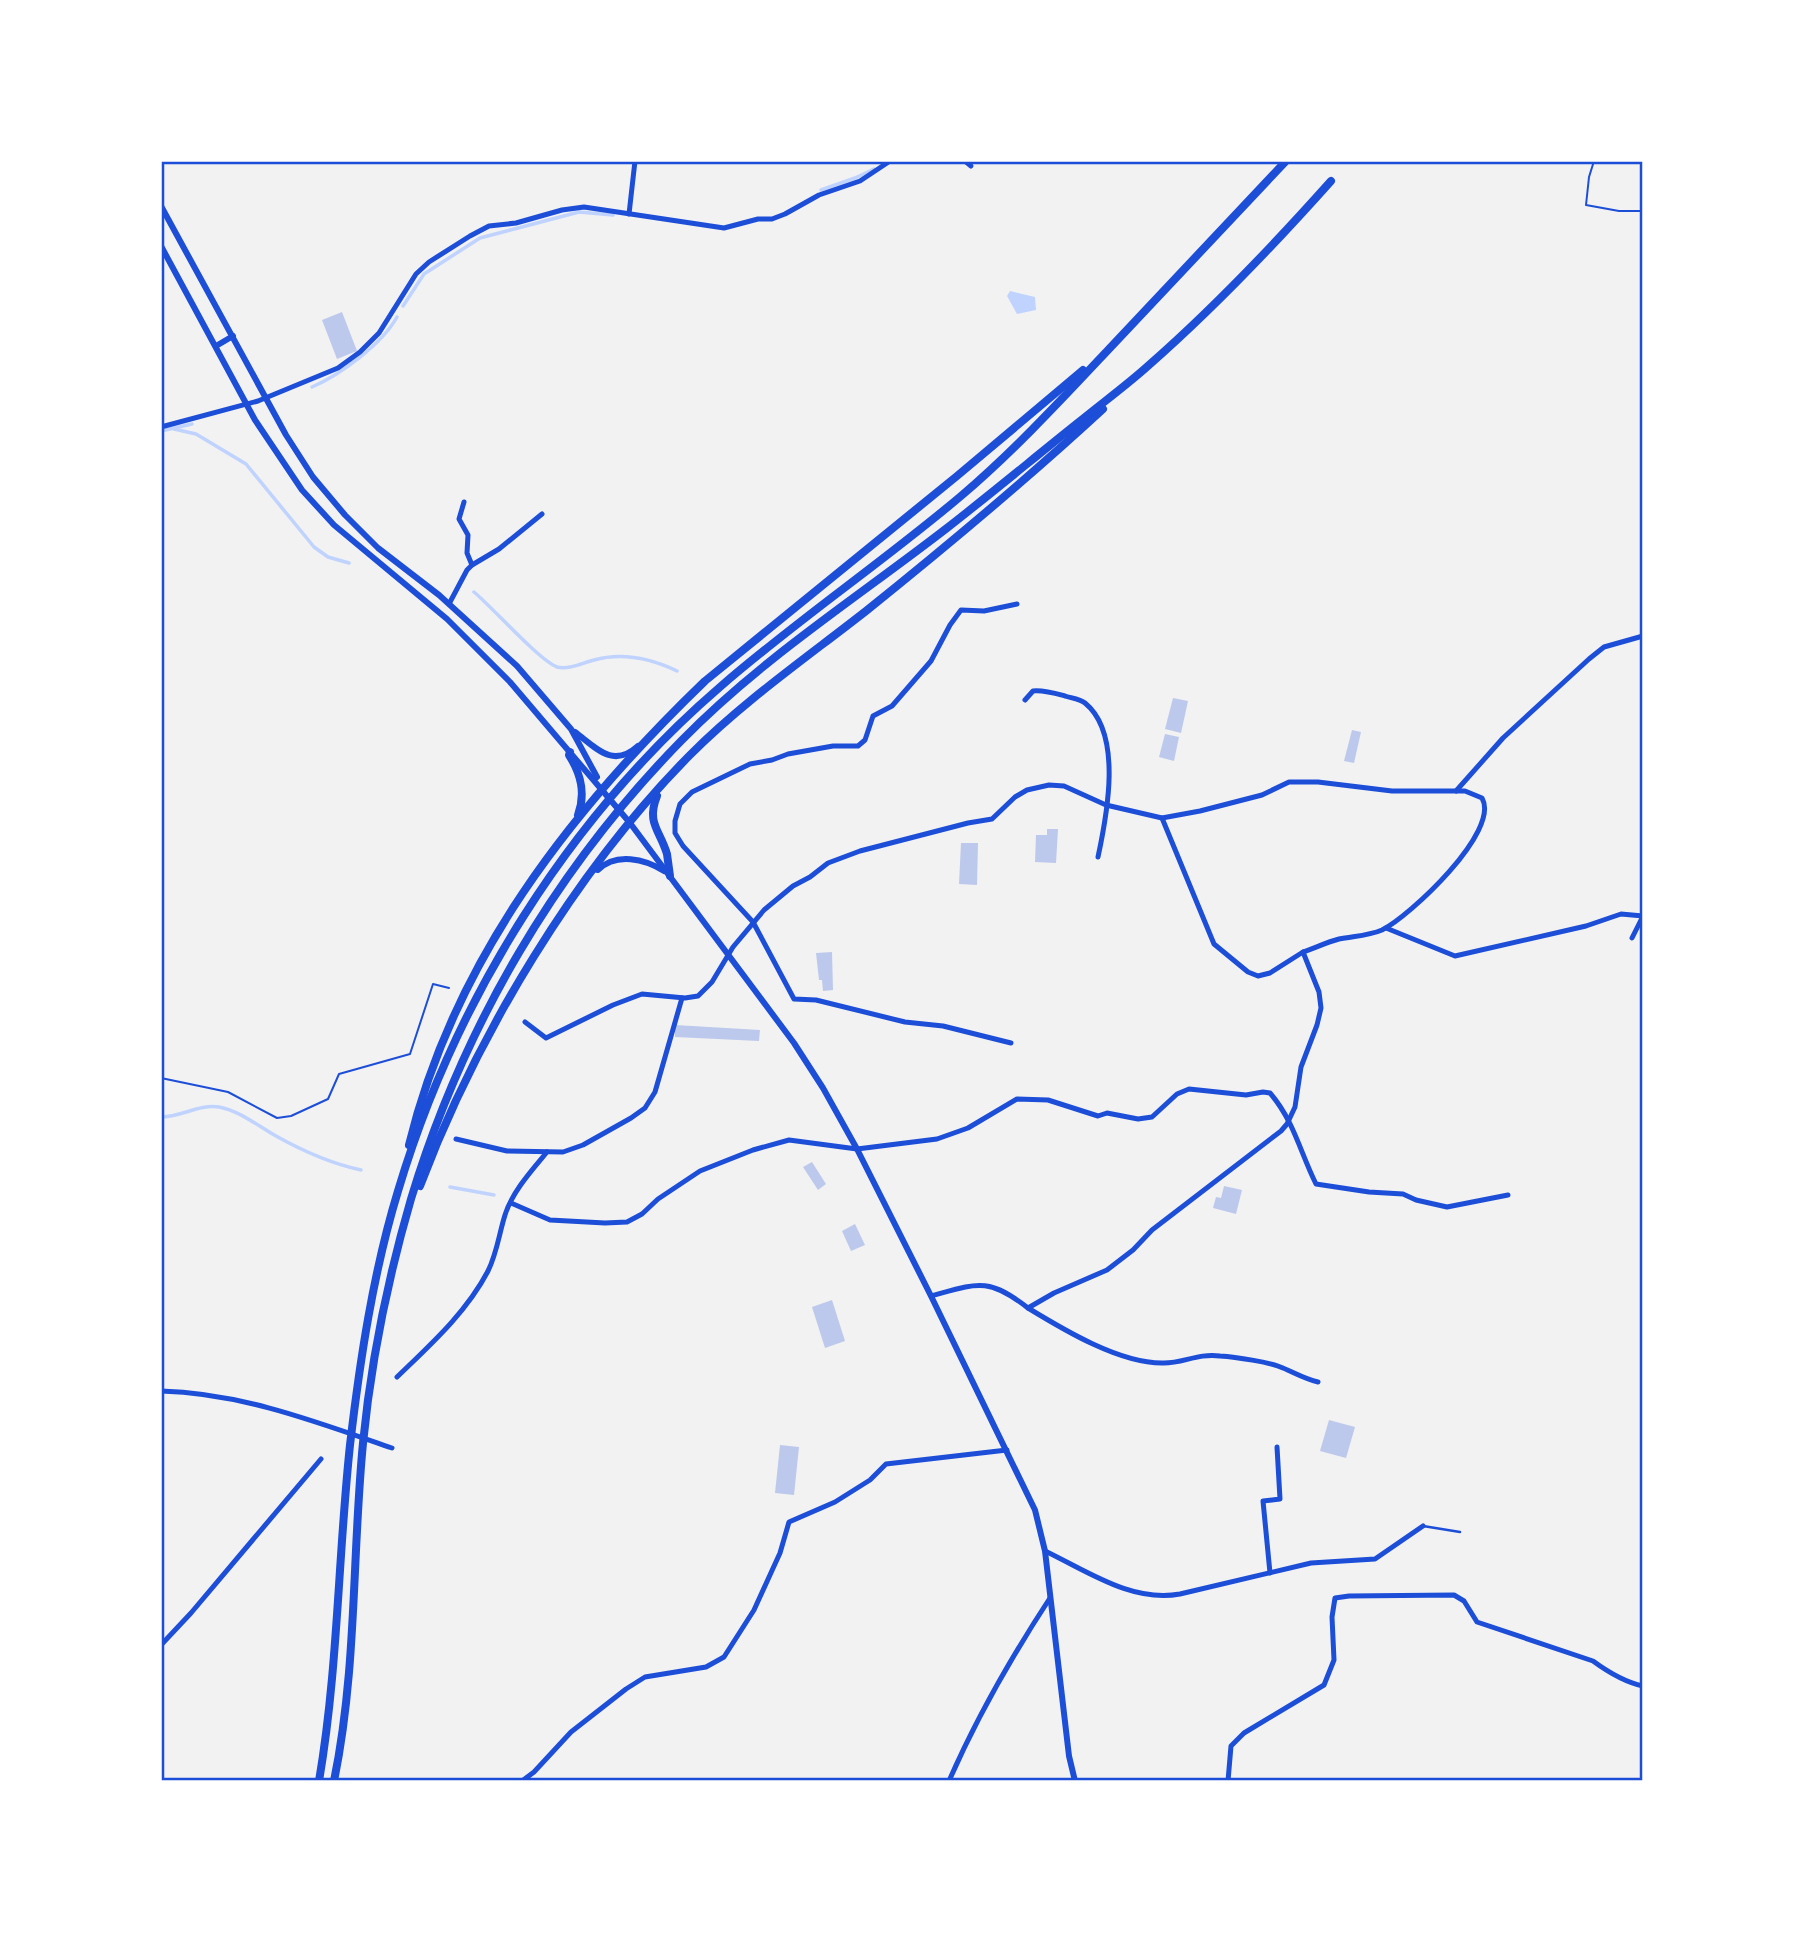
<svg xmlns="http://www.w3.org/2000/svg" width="1804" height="1942" font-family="'Alegreya Sans',sans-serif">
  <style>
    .water { fill: #bfd3fe }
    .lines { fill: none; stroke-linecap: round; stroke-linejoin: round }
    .stream { stroke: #bfd3fe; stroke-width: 3.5 }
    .building { fill: #bdc9ec }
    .path { stroke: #1d4ed8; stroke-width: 2 }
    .service { stroke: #1d4ed8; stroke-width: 2.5 }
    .minor { stroke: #1d4ed8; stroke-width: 5 }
    .tertiary { stroke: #1d4ed8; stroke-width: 6 }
    .trunk { stroke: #1d4ed8; stroke-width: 8 }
    .neatline { fill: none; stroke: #1d4ed8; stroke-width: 2.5 }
  </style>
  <rect width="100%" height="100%" fill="#f2f2f2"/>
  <polygon class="water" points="1010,291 1035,297 1036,310 1017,314 1007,296"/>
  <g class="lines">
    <g class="stream">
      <polyline points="821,190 855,178 874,169"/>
      <polyline points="403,306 424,274 480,238 579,212 613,215"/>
      <path d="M312,387C340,375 382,344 397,317"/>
      <polyline points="174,429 196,434 246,464 314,547 328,557 349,563"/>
      <polyline points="161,431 192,424"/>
      <path d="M474,592C493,608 539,660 557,667C569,670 582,663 594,660C623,652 650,658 677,671"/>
      <path d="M161,1117C181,1117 199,1104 219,1107C240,1111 258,1126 276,1136C301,1150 333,1164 361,1170"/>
      <polyline points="450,1187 494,1195"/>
    </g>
  </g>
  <g class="building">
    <polygon points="342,312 357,351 337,359 322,320"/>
    <polygon points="1173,698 1188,701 1181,733 1165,729"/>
    <polygon points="1352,730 1361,732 1354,763 1344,761"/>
    <polygon points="1165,734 1179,737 1174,761 1159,757"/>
    <polygon points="1047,829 1058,829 1056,863 1035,862 1036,835 1047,835"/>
    <polygon points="961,843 978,843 977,885 959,884"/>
    <polygon points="832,952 833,990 823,991 822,980 819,980 816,953"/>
    <polygon points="675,1025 760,1030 759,1041 675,1037"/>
    <polygon points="812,1162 826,1184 818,1190 803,1167"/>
    <polygon points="1224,1186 1242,1190 1236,1214 1213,1208 1216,1197 1221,1198"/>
    <polygon points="855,1224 865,1245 851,1251 842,1231"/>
    <polygon points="832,1300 845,1341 825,1348 812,1307"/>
    <polygon points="1329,1420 1355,1427 1346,1458 1320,1451"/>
    <polygon points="780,1445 799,1447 794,1495 775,1493"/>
  </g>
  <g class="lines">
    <g class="path">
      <polyline points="1594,161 1589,177 1586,205 1619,211 1643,211"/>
      <polyline points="161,1078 228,1092 277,1118 291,1116 328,1099 339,1074 410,1054 433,984 449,988"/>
    </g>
    <polyline class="service" points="1423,1526 1460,1532"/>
    <g class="minor">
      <polyline points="965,161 971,166"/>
      <polyline points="629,214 635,161"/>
      <polyline points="161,427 258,401 338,368 360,352 379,333 416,274 429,262 470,236 489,226 516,223 562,210 584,207 724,228 758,219 772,219 785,214 819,195 860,181 890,161"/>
      <polyline points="464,502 459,519 468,535 467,553 472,565"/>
      <polyline points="449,604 467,570 472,565 499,549 542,514"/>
      <path d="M1025,700L1033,691C1044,690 1054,693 1065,696C1071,698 1080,699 1085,703C1123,734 1107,815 1098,857"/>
      <polyline points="1456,791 1503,738 1589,659 1604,647 1643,636"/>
      <path d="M1162,818L1200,811L1262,795L1289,782H1318L1392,791H1465L1482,798C1501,831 1410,916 1382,930C1368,936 1354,936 1339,939C1327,942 1315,948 1303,952"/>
      <polyline points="1386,928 1455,956 1586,926 1621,914 1643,916 1632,938"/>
      <path d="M525,1022L546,1038L613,1005L642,994L685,998L698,996L712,982L733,947L764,910L793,886L810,877L828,863L860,851L968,823L992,819L1015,797L1027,790L1049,785L1064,786L1106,805L1162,818L1214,944L1248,972L1258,976L1270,973L1303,952L1319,992L1321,1008L1317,1025L1301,1067L1295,1107L1287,1124L1281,1131L1152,1230L1133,1250L1107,1270L1054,1293L1028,1308C988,1277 978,1283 931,1296"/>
      <polyline points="1011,1043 943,1026 905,1022 816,1000 794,999 753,922 683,846 675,833 675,821 680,804 692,792 750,764 772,760 788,754 833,746 858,746 865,740 873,716 892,706 931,661 950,625 961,610 984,611 1017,604"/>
      <polyline points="456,1139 507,1151 563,1152 583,1145 631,1118 645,1108 655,1092 682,998"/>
      <path d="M511,1203L550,1220L605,1223L627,1222L642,1214L658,1199L700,1171L753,1150L789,1140L857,1149L937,1139L968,1128L1017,1099L1048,1100L1098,1116L1107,1113L1138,1119L1152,1117L1177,1094L1189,1089L1246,1095L1263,1092L1270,1093C1294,1121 1300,1152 1316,1184L1369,1192L1403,1194L1416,1200L1447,1207L1508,1195"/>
      <path d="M1028,1308C1064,1330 1119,1363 1162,1363C1182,1364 1197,1353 1220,1356C1235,1357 1270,1362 1283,1368C1295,1373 1305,1379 1318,1382"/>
      <path d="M397,1377C430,1345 466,1313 488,1271C497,1253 499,1234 505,1215C512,1192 532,1170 547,1152"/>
      <path d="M161,1391C241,1393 317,1422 392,1448"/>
      <path d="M1045,1551C1087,1571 1132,1603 1180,1594L1311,1563L1375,1559L1423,1526"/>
      <polyline points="1270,1573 1263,1501 1280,1499 1277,1447"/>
      <polyline points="161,1645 191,1613 321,1459"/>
      <polyline points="522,1781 534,1772 571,1732 626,1689 645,1677 706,1667 724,1657 754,1610 780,1553 789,1522 835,1502 870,1480 886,1464 1007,1450"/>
      <path d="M949,1781C977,1717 1012,1656 1050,1598"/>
      <path d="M1228,1781L1231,1746L1244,1733L1324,1685L1334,1660L1332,1617L1335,1598L1349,1596L1454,1595L1464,1601L1477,1622L1593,1661C1608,1672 1624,1682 1643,1686"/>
    </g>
    <g class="tertiary">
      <polyline points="161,206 286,435 313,477 345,515 378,548 439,595 517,666 571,729 597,777"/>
      <polyline points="161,246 255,420 302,490 334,525 447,619 510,682 630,823 794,1043 823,1088 857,1149 931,1296 1035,1510 1045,1551 1069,1756 1075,1781"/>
      <polyline points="216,346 233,336"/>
      <path d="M575,732C596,748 613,769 638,746"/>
      <path d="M594,869L598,870C616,852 645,859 664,871"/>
    </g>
    <g class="trunk">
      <path d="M570,752L569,755C581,774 586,793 578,815"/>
      <path d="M657,796C646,823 660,830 667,854C668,861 669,869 670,876"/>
      <path d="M409,1145C454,960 570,811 705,681L957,476L1083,370"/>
      <path d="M420,1186C477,1035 576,870 690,755C744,701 806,658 866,611C947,546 1026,480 1103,409"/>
      <path d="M319,1781C338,1670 338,1557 350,1445C360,1360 373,1273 398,1191C455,1000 568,818 720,687C797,620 883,562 961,496C1014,451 1062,399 1109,349C1168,286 1227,224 1286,161"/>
      <path d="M334,1781C357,1669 352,1556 363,1443C371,1361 388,1278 411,1199C463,1027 556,868 682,740C761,659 858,597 947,528C992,493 1035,457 1079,422C1102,403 1127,385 1149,365C1214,308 1273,246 1331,181"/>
    </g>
  </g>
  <rect width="1804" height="1942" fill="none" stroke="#ffffff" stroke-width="326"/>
  <rect x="163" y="163" width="1478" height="1616" class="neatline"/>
</svg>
